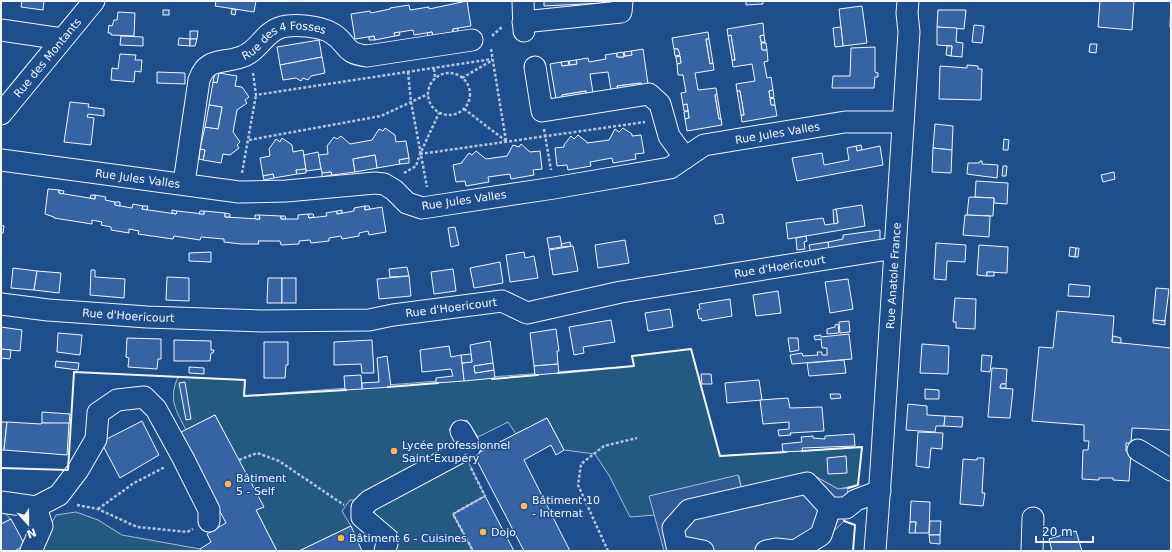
<svg xmlns="http://www.w3.org/2000/svg" width="1172" height="552" font-family="'DejaVu Sans',sans-serif">
  <style>
    .green { fill: #245a82; stroke: #a8bbd7 }
    .parking { fill: #305b95; stroke: #a8bbd7 }
    .building { fill: #3563a3; stroke: #f2f6ff }
    .lines { fill: none; stroke-linecap: round; stroke-linejoin: round }
    .minor-casing { stroke: #f2f6ff; stroke-width: 23 }
    .path { stroke: #b3c4dc; stroke-width: 2.5; stroke-dasharray: 3 2; stroke-linecap: butt }
    .minor { stroke: #1f4e8c; stroke-width: 21 }
    .wall { stroke: #f2f6ff; stroke-width: 2 }
    .poi-dot { fill: #ffb74d; stroke: #1f4e8c; stroke-width: 1.5 }
    .labels { text-anchor: middle; stroke-width: 3; stroke-linejoin: round; paint-order: stroke }
    .street-label { font-size: 11px; fill: #f2f6ff; stroke: #1f4e8c }
    .poi-label { font-size: 11px; fill: #f2f6ff; stroke: #1f4e8c; text-anchor: start }
  </style>
  <rect width="100%" height="100%" fill="#1f4e8c"/>
  <g class="green">
    <path d="M691,349L720,456L862,447L858,485L838,489L813,475L742,491L739,476L650,496L655,515L630,517L610,477L595,454L564,450L547,418L516,434L508,422L478,437L467,420L449,429L459,448L360,500H350L342,511L351,526L299,551H277L256,510L263,507L215,415L186,430C176,410 168,400 178,377L245,380L244,396L634,366L632,356Z"/>
    <polygon points="466,457 485,496 453,514 473,551 392,551 374,516 375,503"/>
    <polygon points="1,510 11,519 1,524"/>
    <polygon points="76,512 98,520 122,535 200,549 201,551 39,551 40,545 56,515"/>
  </g>
  <polygon class="parking" points="738,475 742,491 813,475 838,489 848,488 844,521 818,547 810,551 664,551 649,496"/>
  <g class="building">
    <polygon points="22,1 44,1 43,10 21,7"/>
    <polygon points="216,1 256,1 254,12 215,6"/>
    <polygon points="467,1 471,26 453,29 453,32 433,36 432,32 414,35 413,30 394,33 395,36 375,40 374,36 355,39 351,14 370,11 371,13 390,9 390,8 409,5 410,10 429,7 429,9"/>
    <polygon points="544,1 604,1 604,3 544,6"/>
    <polygon points="746,1 763,1 763,4 746,5"/>
    <polygon points="1100,1 1134,1 1132,30 1098,27"/>
    <polygon points="1171,1 1171,27 1170,27"/>
    <polygon points="862,6 867,43 843,46 839,9"/>
    <polygon points="232,9 236,10 235,15 231,14"/>
    <rect x="163" y="10" width="6" height="5"/>
    <polygon points="938,10 966,10 964,29 937,27"/>
    <polygon points="118,12 135,13 134,36 111,35 111,33 108,33 109,25 112,26 114,20 117,20"/>
    <polygon points="763,23 764,35 760,36 761,42 766,43 761,43 762,50 767,50 768,61 764,62 767,78 771,77 773,90 769,91 770,98 774,97 770,99 771,105 775,105 777,116 742,122 741,115 744,115 740,91 737,91 736,84 755,81 752,64 733,67 732,60 735,60 731,35 728,36 727,29"/>
    <polygon points="974,25 984,26 982,43 972,42"/>
    <polygon points="841,27 843,46 835,47 833,28"/>
    <polygon points="937,27 957,28 956,42 963,43 962,57 951,56 952,46 937,45"/>
    <polygon points="458,28 458,31 453,32 453,29"/>
    <polygon points="190,31 198,31 197,39 190,39"/>
    <polygon points="399,32 400,35 395,36 394,33"/>
    <polygon points="432,32 433,36 428,36 427,33"/>
    <polygon points="708,32 709,39 706,39 710,64 713,63 714,70 695,73 698,90 716,88 717,94 715,95 719,119 721,119 722,125 687,131 685,119 689,118 688,111 684,111 688,111 687,104 683,105 681,93 686,92 683,75 678,75 677,64 681,63 680,56 675,56 680,55 678,49 674,49 672,38"/>
    <polygon points="731,35 735,60 732,60 728,36"/>
    <polygon points="764,35 765,42 761,42 760,36"/>
    <polygon points="121,36 143,37 143,46 120,45"/>
    <polygon points="374,36 375,40 369,40 369,37"/>
    <polygon points="179,38 190,39 190,46 178,45"/>
    <polygon points="190,39 197,39 195,46 190,46"/>
    <polygon points="706,39 709,39 713,63 710,64"/>
    <polygon points="319,40 322,57 280,65 277,47"/>
    <polygon points="761,43 766,43 767,50 762,50"/>
    <polygon points="1090,44 1097,44 1096,53 1089,52"/>
    <polygon points="947,46 952,46 951,56 946,55"/>
    <polygon points="875,47 875,72 878,73 878,77 875,77 874,88 832,88 833,76 850,76 851,48"/>
    <polygon points="643,49 648,84 642,85 641,83 617,86 618,89 611,90 608,72 590,74 593,93 586,94 586,91 562,95 562,98 556,99 550,64 561,62 562,66 569,65 568,61 569,61 570,65 577,64 576,60 588,58 589,62 606,59 605,55 617,53 617,57 624,57 624,52 625,56 632,55 631,51"/>
    <polygon points="674,49 678,49 680,55 675,56"/>
    <polygon points="631,51 632,55 625,56 624,52"/>
    <polygon points="623,52 624,57 617,57 617,53"/>
    <polygon points="120,54 136,55 135,60 142,60 141,72 135,71 134,82 111,80 112,68 118,69"/>
    <polygon points="680,56 681,63 677,64 676,57"/>
    <polygon points="322,57 325,73 311,76 308,80 303,78 301,81 296,78 283,80 280,65"/>
    <polygon points="576,60 577,64 570,65 569,61"/>
    <polygon points="568,61 569,65 562,66 561,62"/>
    <polygon points="967,65 978,66 978,69 982,69 981,100 939,99 940,66 967,68"/>
    <polygon points="157,72 185,73 185,84 157,83"/>
    <polygon points="215,72 219,73 217,83 213,82"/>
    <polygon points="219,73 237,76 235,86 242,87 249,97 245,100 247,103 237,110 233,132 240,142 237,145 239,148 230,155 223,154 221,163 203,160 205,150 200,149 205,127 218,129 222,107 209,105 213,82 217,83"/>
    <polygon points="641,83 642,85 618,89 617,86"/>
    <polygon points="773,90 774,97 770,98 769,91"/>
    <polygon points="586,91 586,94 562,98 562,95"/>
    <polygon points="737,91 740,91 744,115 741,115"/>
    <polygon points="717,94 721,119 719,119 715,95"/>
    <polygon points="774,98 775,105 771,105 770,99"/>
    <polygon points="70,102 89,104 88,107 104,109 104,116 88,114 87,117 94,118 91,145 64,142"/>
    <polygon points="687,104 688,111 684,111 683,105"/>
    <polygon points="209,105 222,107 218,129 205,127"/>
    <polygon points="688,111 689,118 685,119 684,112"/>
    <polygon points="935,124 953,126 952,150 933,148"/>
    <polygon points="385,128 395,135 396,142 406,141 409,158 399,160 400,164 377,168 375,155 353,159 355,172 332,175 331,172 322,173 318,155 328,154 327,146 334,137 337,139 341,136 350,144 372,140 379,129 383,131"/>
    <polygon points="623,128 632,134 632,136 641,135 644,153 635,154 636,159 613,163 612,158 590,162 591,166 568,170 567,165 557,166 555,148 564,147 564,145 571,136 574,139 578,135 587,142 587,143 609,140 615,129 619,132"/>
    <polygon points="282,138 292,145 293,152 303,150 306,169 296,170 297,174 274,178 273,174 263,176 260,158 270,156 269,149 276,139 280,142"/>
    <polygon points="1004,139 1009,140 1008,150 1003,150"/>
    <polygon points="521,144 530,152 540,151 542,169 533,170 534,175 511,179 510,174 488,177 489,182 466,186 465,181 456,182 453,165 462,163 462,162 469,153 472,155 476,151 486,159 507,156 513,145 519,147"/>
    <polygon points="861,145 862,150 857,151 856,146"/>
    <polygon points="856,146 857,151 880,146 883,165 797,181 792,158 822,153 824,165 849,160 847,148"/>
    <polygon points="933,148 952,150 951,173 932,172"/>
    <polygon points="200,149 205,150 203,160 199,159"/>
    <polygon points="318,152 321,169 306,171 304,155"/>
    <polygon points="375,155 377,168 355,172 353,159"/>
    <polygon points="409,158 409,163 400,164 399,160"/>
    <polygon points="980,161 982,161 982,164 998,165 997,178 967,174 968,163 979,163"/>
    <polygon points="1003,166 1007,166 1006,176 1002,176"/>
    <polygon points="306,169 306,173 297,174 296,170"/>
    <polygon points="331,172 332,175 322,177 322,173"/>
    <polygon points="1114,172 1115,179 1103,182 1101,175"/>
    <polygon points="273,174 274,178 264,180 263,176"/>
    <polygon points="976,181 1008,183 1007,204 994,203 994,198 975,197"/>
    <polygon points="48,189 59,190 59,193 95,199 95,195 106,197 105,200 115,202 115,205 132,208 133,204 143,206 142,209 176,214 177,211 204,214 204,211 225,213 225,217 260,219 259,215 281,216 281,219 298,219 298,215 308,214 309,218 327,216 326,213 337,211 337,214 354,211 354,208 365,206 365,210 382,207 386,232 369,235 368,231 359,233 359,236 342,239 341,236 329,238 329,241 311,243 310,240 299,241 299,244 281,245 280,241 258,241 259,244 241,244 224,242 224,239 201,237 200,240 174,236 173,239 138,234 139,231 129,229 129,233 111,230 111,227 101,225 102,222 92,220 92,224 54,218 54,217 45,214"/>
    <polygon points="59,190 64,191 63,194 59,193"/>
    <polygon points="91,195 95,195 95,199 90,198"/>
    <polygon points="969,197 994,198 993,216 967,215"/>
    <polygon points="115,202 120,202 120,206 115,205"/>
    <polygon points="862,205 865,226 788,239 786,223 823,218 825,225 838,223 836,209"/>
    <polygon points="143,206 148,206 147,210 142,209"/>
    <polygon points="365,206 369,206 370,209 365,210"/>
    <polygon points="836,209 838,223 834,224 833,210"/>
    <polygon points="172,210 177,211 176,214 172,213"/>
    <polygon points="342,210 342,213 337,214 337,211"/>
    <polygon points="200,211 204,211 204,214 199,214"/>
    <polygon points="225,213 230,214 230,217 225,217"/>
    <polygon points="308,214 313,214 314,217 309,218"/>
    <polygon points="722,214 724,223 716,224 714,216"/>
    <polygon points="255,215 259,215 260,219 255,219"/>
    <polygon points="965,215 990,216 989,237 963,235"/>
    <polygon points="281,216 285,216 286,219 281,219"/>
    <polygon points="1,225 4,226 3,233 1,233"/>
    <polygon points="455,227 459,245 451,247 448,228"/>
    <polygon points="880,230 880,242 829,251 828,242 843,239 843,235"/>
    <polygon points="560,236 562,247 549,249 547,238"/>
    <polygon points="806,236 807,241 804,242 805,249 797,250 796,238"/>
    <polygon points="625,240 629,263 598,268 595,245"/>
    <polygon points="570,242 571,246 562,247 561,244"/>
    <polygon points="828,242 829,251 811,254 809,245"/>
    <polygon points="936,243 966,245 965,262 947,261 946,280 934,279"/>
    <polygon points="979,245 1008,247 1007,273 987,272 987,276 977,275"/>
    <polygon points="573,246 578,271 553,275 549,250"/>
    <polygon points="1070,247 1076,248 1075,257 1069,256"/>
    <polygon points="1076,248 1079,248 1078,257 1075,257"/>
    <polygon points="211,252 211,262 189,261 189,253"/>
    <polygon points="524,252 525,258 534,256 538,278 510,282 506,255"/>
    <polygon points="500,262 503,283 474,288 470,268"/>
    <polygon points="407,267 409,276 390,277 389,269"/>
    <polygon points="13,268 37,271 34,290 11,288"/>
    <polygon points="453,269 456,291 434,294 431,272"/>
    <polygon points="91,270 95,270 95,277 125,279 124,298 90,295"/>
    <polygon points="37,271 61,273 59,293 34,290"/>
    <rect x="987" y="272" width="7" height="4"/>
    <polygon points="409,276 411,296 379,299 377,279"/>
    <polygon points="167,277 189,278 189,301 166,300"/>
    <polygon points="268,278 282,278 282,303 267,303"/>
    <rect x="282" y="278" width="14" height="25"/>
    <polygon points="848,279 853,309 830,313 825,282"/>
    <polygon points="1069,284 1090,286 1089,297 1068,296"/>
    <polygon points="1156,288 1169,289 1165,321 1153,320"/>
    <polygon points="778,291 781,313 756,316 753,295"/>
    <polygon points="955,298 976,299 975,329 956,328 956,322 953,322"/>
    <polygon points="730,299 732,316 702,321 701,318 699,319 697,310 700,309 699,304"/>
    <polygon points="670,309 673,327 648,331 645,313"/>
    <polygon points="1057,311 1114,316 1112,342 1171,348 1171,430 1132,428 1131,443 1126,443 1126,451 1131,452 1129,481 1113,480 1113,478 1099,478 1099,480 1082,479 1083,450 1088,450 1089,441 1084,441 1084,425 1032,421 1039,347 1053,348"/>
    <polygon points="611,320 615,342 583,347 584,353 574,355 569,327"/>
    <polygon points="1153,320 1165,321 1165,325 1153,323"/>
    <polygon points="849,321 850,332 840,333 839,322"/>
    <polygon points="838,324 839,333 827,334 827,329 835,327 835,325"/>
    <polygon points="1,327 22,330 20,351 1,349"/>
    <polygon points="556,329 559,351 557,351 558,364 534,366 530,333"/>
    <polygon points="58,333 82,335 80,355 57,352"/>
    <polygon points="849,334 852,359 792,364 790,355 802,353 803,356 818,355 817,352 822,352 822,355 827,355 827,348 822,348 821,339 815,340 814,336 821,335 821,337"/>
    <polygon points="1113,336 1121,338 1121,343 1112,342"/>
    <polygon points="127,338 161,339 161,359 158,359 157,369 128,367 129,358 126,357"/>
    <polygon points="788,338 798,338 799,350 790,352"/>
    <polygon points="174,340 211,341 211,350 214,350 213,353 211,353 210,361 174,361"/>
    <polygon points="372,340 374,373 362,373 361,364 334,365 334,342"/>
    <polygon points="490,341 493,363 474,366 475,373 494,370 495,378 464,381 462,363 472,362 470,345"/>
    <polygon points="264,342 288,342 288,365 286,365 285,378 264,378"/>
    <polygon points="922,344 949,346 948,374 920,373"/>
    <polygon points="449,346 451,357 461,355 464,381 436,383 436,378 453,376 451,369 422,372 420,350"/>
    <polygon points="1,349 11,350 10,359 1,358"/>
    <polygon points="471,354 472,362 462,363 461,355"/>
    <polygon points="982,355 992,356 990,372 981,371"/>
    <polygon points="387,356 391,387 362,389 362,383 379,382 377,358"/>
    <polygon points="844,360 846,373 809,376 807,363"/>
    <polygon points="56,361 79,363 78,370 55,367"/>
    <polygon points="493,363 494,370 475,373 474,366"/>
    <polygon points="558,364 559,373 535,375 534,366"/>
    <polygon points="189,367 204,368 204,374 189,373"/>
    <polygon points="992,368 1007,369 1006,384 1001,384 1000,388 1013,389 1010,418 988,417"/>
    <polygon points="701,374 711,374 712,384 702,384"/>
    <polygon points="361,375 362,389 345,390 344,376"/>
    <polygon points="759,380 762,400 727,403 725,383"/>
    <polygon points="185,382 191,419 186,420 179,383"/>
    <polygon points="1001,384 1006,384 1006,388 1000,388"/>
    <polygon points="925,389 939,390 939,399 925,399"/>
    <polygon points="830,394 840,394 841,398 831,399"/>
    <polygon points="788,398 790,408 822,407 824,431 790,433 791,435 779,436 778,430 789,429 789,422 763,424 760,400"/>
    <polygon points="908,404 927,406 927,415 945,416 944,426 936,426 935,432 906,430"/>
    <polygon points="42,412 70,414 69,424 42,423"/>
    <polygon points="215,415 264,507 256,510 277,551 201,551 200,549 211,542 207,534 226,523 179,433"/>
    <polygon points="945,416 963,417 962,427 944,426"/>
    <polygon points="547,418 564,450 556,455 551,445 524,460 570,551 524,551 474,455"/>
    <polygon points="142,421 159,455 120,478 101,442"/>
    <polygon points="1,422 7,422 4,450 1,450"/>
    <polygon points="7,422 41,424 42,423 69,423 67,455 4,450"/>
    <polygon points="918,432 943,433 942,449 931,448 929,468 916,466"/>
    <polygon points="854,434 855,446 802,448 803,451 783,452 782,444 802,442 801,437 813,436 813,438 825,439 825,436"/>
    <polygon points="846,456 847,473 828,474 827,458"/>
    <polygon points="977,458 984,458 982,493 985,493 983,506 960,504 963,459 977,460"/>
    <polygon points="485,496 514,551 473,551 453,514"/>
    <polygon points="911,501 930,502 929,533 915,533 916,522 910,522"/>
    <polygon points="11,519 25,545 15,551 1,551 1,524"/>
    <polygon points="930,521 941,521 940,535 929,535"/>
    <polygon points="910,522 916,522 915,533 909,533"/>
    <polygon points="351,526 362,551 299,551"/>
    <polygon points="1076,531 1082,551 1052,551 1049,539"/>
    <polygon points="929,535 940,535 940,544 930,543"/>
  </g>
  <g class="lines">
    <defs>
      <g id="minor">
        <polyline points="523,1 524,31"/>
        <polyline points="523,22 621,12 622,1"/>
        <polyline points="1,30 62,39"/>
        <polyline points="535,67 542,111 649,94 660,104 669,136 685,158"/>
        <path id="s1" d="M1,114L94,1"/>
        <path id="s2" d="M1,160L239,192L286,191L375,183L384,184L394,190L407,203L422,208L554,188L670,168L704,145L845,122H903"/>
        <path id="s3" d="M184,183L199,80C207,57 222,64 241,57C258,52 264,33 279,28C292,23 322,26 333,34C349,44 342,53 367,56L472,40"/>
        <path id="s4" d="M1,304L48,310L147,317L261,321L369,320L393,315L502,301L527,313L621,292L895,248"/>
        <polyline points="1138,450 1171,470"/>
        <polyline points="1,502 36,507 42,526 31,551"/>
        <polyline points="36,507 59,495 78,470 96,439 98,413 117,400 144,397 156,409 183,458 209,510 209,521"/>
        <polyline points="385,551 388,539 362,517 362,508 369,501 470,447 461,431"/>
        <polyline points="703,551 677,546 673,528 689,510 807,483 830,508 846,508 856,500 880,491"/>
        <polyline points="766,551 776,549 795,551 821,535 830,508"/>
        <path id="s5" d="M875,551L881,469L909,32L907,13L908,1"/>
        <polyline points="1032,551 1033,518"/>
      </g>
    </defs>
    <use href="#minor" class="minor-casing"/>
    <g class="path">
      <polyline points="492,36 503,26"/>
      <polyline points="491,49 506,141"/>
      <polyline points="434,69 435,78"/>
      <polyline points="408,72 411,102 427,187"/>
      <polyline points="253,73 256,95 492,59"/>
      <circle cx="449" cy="94" r="21"/>
      <polyline points="462,78 491,61"/>
      <polyline points="464,109 506,141"/>
      <polyline points="544,129 551,170"/>
      <polyline points="249,140 381,116 428,94"/>
      <polyline points="420,154 645,122"/>
      <polyline points="242,173 256,95"/>
      <polyline points="404,173 416,166 420,154 439,113"/>
      <polyline points="239,460 257,453 279,461 344,505"/>
      <polyline points="471,468 485,496 453,514 473,551"/>
      <polyline points="77,505 98,509 137,527 187,532 193,529"/>
      <polyline points="98,509 134,483 165,467"/>
      <polyline points="608,551 578,485 581,464 604,446 637,438"/>
    </g>
    <use href="#minor" class="minor"/>
    <g class="wall">
      <polyline points="558,373 634,366 632,356 691,349 720,456 786,452"/>
      <polyline points="492,379 538,375"/>
      <polyline points="388,387 438,383"/>
      <polyline points="802,451 862,447 858,485 848,488"/>
      <polyline points="1,468 68,470 74,372 245,380 244,396 346,390"/>
      <polyline points="844,521 855,525 853,551"/>
    </g>
  </g>
  <g class="poi-dot">
    <circle cx="394" cy="451" r="4"/>
    <circle cx="228" cy="484" r="4"/>
    <circle cx="524" cy="506" r="4"/>
    <circle cx="483" cy="532" r="4"/>
    <circle cx="341" cy="538" r="4"/>
  </g>
  <g class="labels">
    <g class="street-label">
      <text dy="4" stroke="none"><textPath href="#s3" startOffset="204">Rue des 4 Fosses</textPath></text>
      <text dy="4" stroke="none"><textPath href="#s1" startOffset="73">Rue des Montants</textPath></text>
      <text dy="4" stroke="none"><textPath href="#s2" startOffset="798">Rue Jules Valles</textPath></text>
      <text dy="4" stroke="none"><textPath href="#s2" startOffset="138">Rue Jules Valles</textPath></text>
      <text transform="translate(464 200) rotate(-8)" y="4">Rue Jules Valles</text>
      <text dy="4" stroke="none"><textPath href="#s4" startOffset="788">Rue d'Hoericourt</textPath></text>
      <text dy="4" stroke="none"><textPath href="#s5" startOffset="276">Rue Anatole France</textPath></text>
      <text dy="4" stroke="none"><textPath href="#s4" startOffset="452">Rue d'Hoericourt</textPath></text>
      <text dy="4" stroke="none"><textPath href="#s4" startOffset="128">Rue d'Hoericourt</textPath></text>
    </g>
    <g class="poi-label">
      <text x="402" y="449">Lycée professionnel<tspan x="402" dy="13">Saint-Exupéry</tspan></text>
      <text x="236" y="482">Bâtiment<tspan x="236" dy="13">5 - Self</tspan></text>
      <text x="532" y="504">Bâtiment 10<tspan x="532" dy="13">- Internat</tspan></text>
      <text x="491" y="536">Dojo</text>
      <text x="349" y="542">Bâtiment 6 - Cuisines</text>
    </g>
  </g>
  <rect width="1172" height="552" fill="none" stroke="#f2f6ff" stroke-width="4"/>
  <g transform="translate(28 524) rotate(159)" stroke="#1f4e8c" stroke-width="3" paint-order="stroke">
  <path d="M0-3L7 15L0 10L-7 15Z" fill="#f2f6ff"/>
  <text y="-6" font-size="11" font-weight="bold" text-anchor="middle" fill="#f2f6ff">N</text>
  </g>
  <path d="M1036 536v6h57v-6" fill="none" stroke="#f2f6ff" stroke-width="2"/>
  <text x="1042" y="536" font-size="12" fill="#f2f6ff" stroke="#1f4e8c" stroke-width="3" paint-order="stroke">20 m</text>
</svg>
